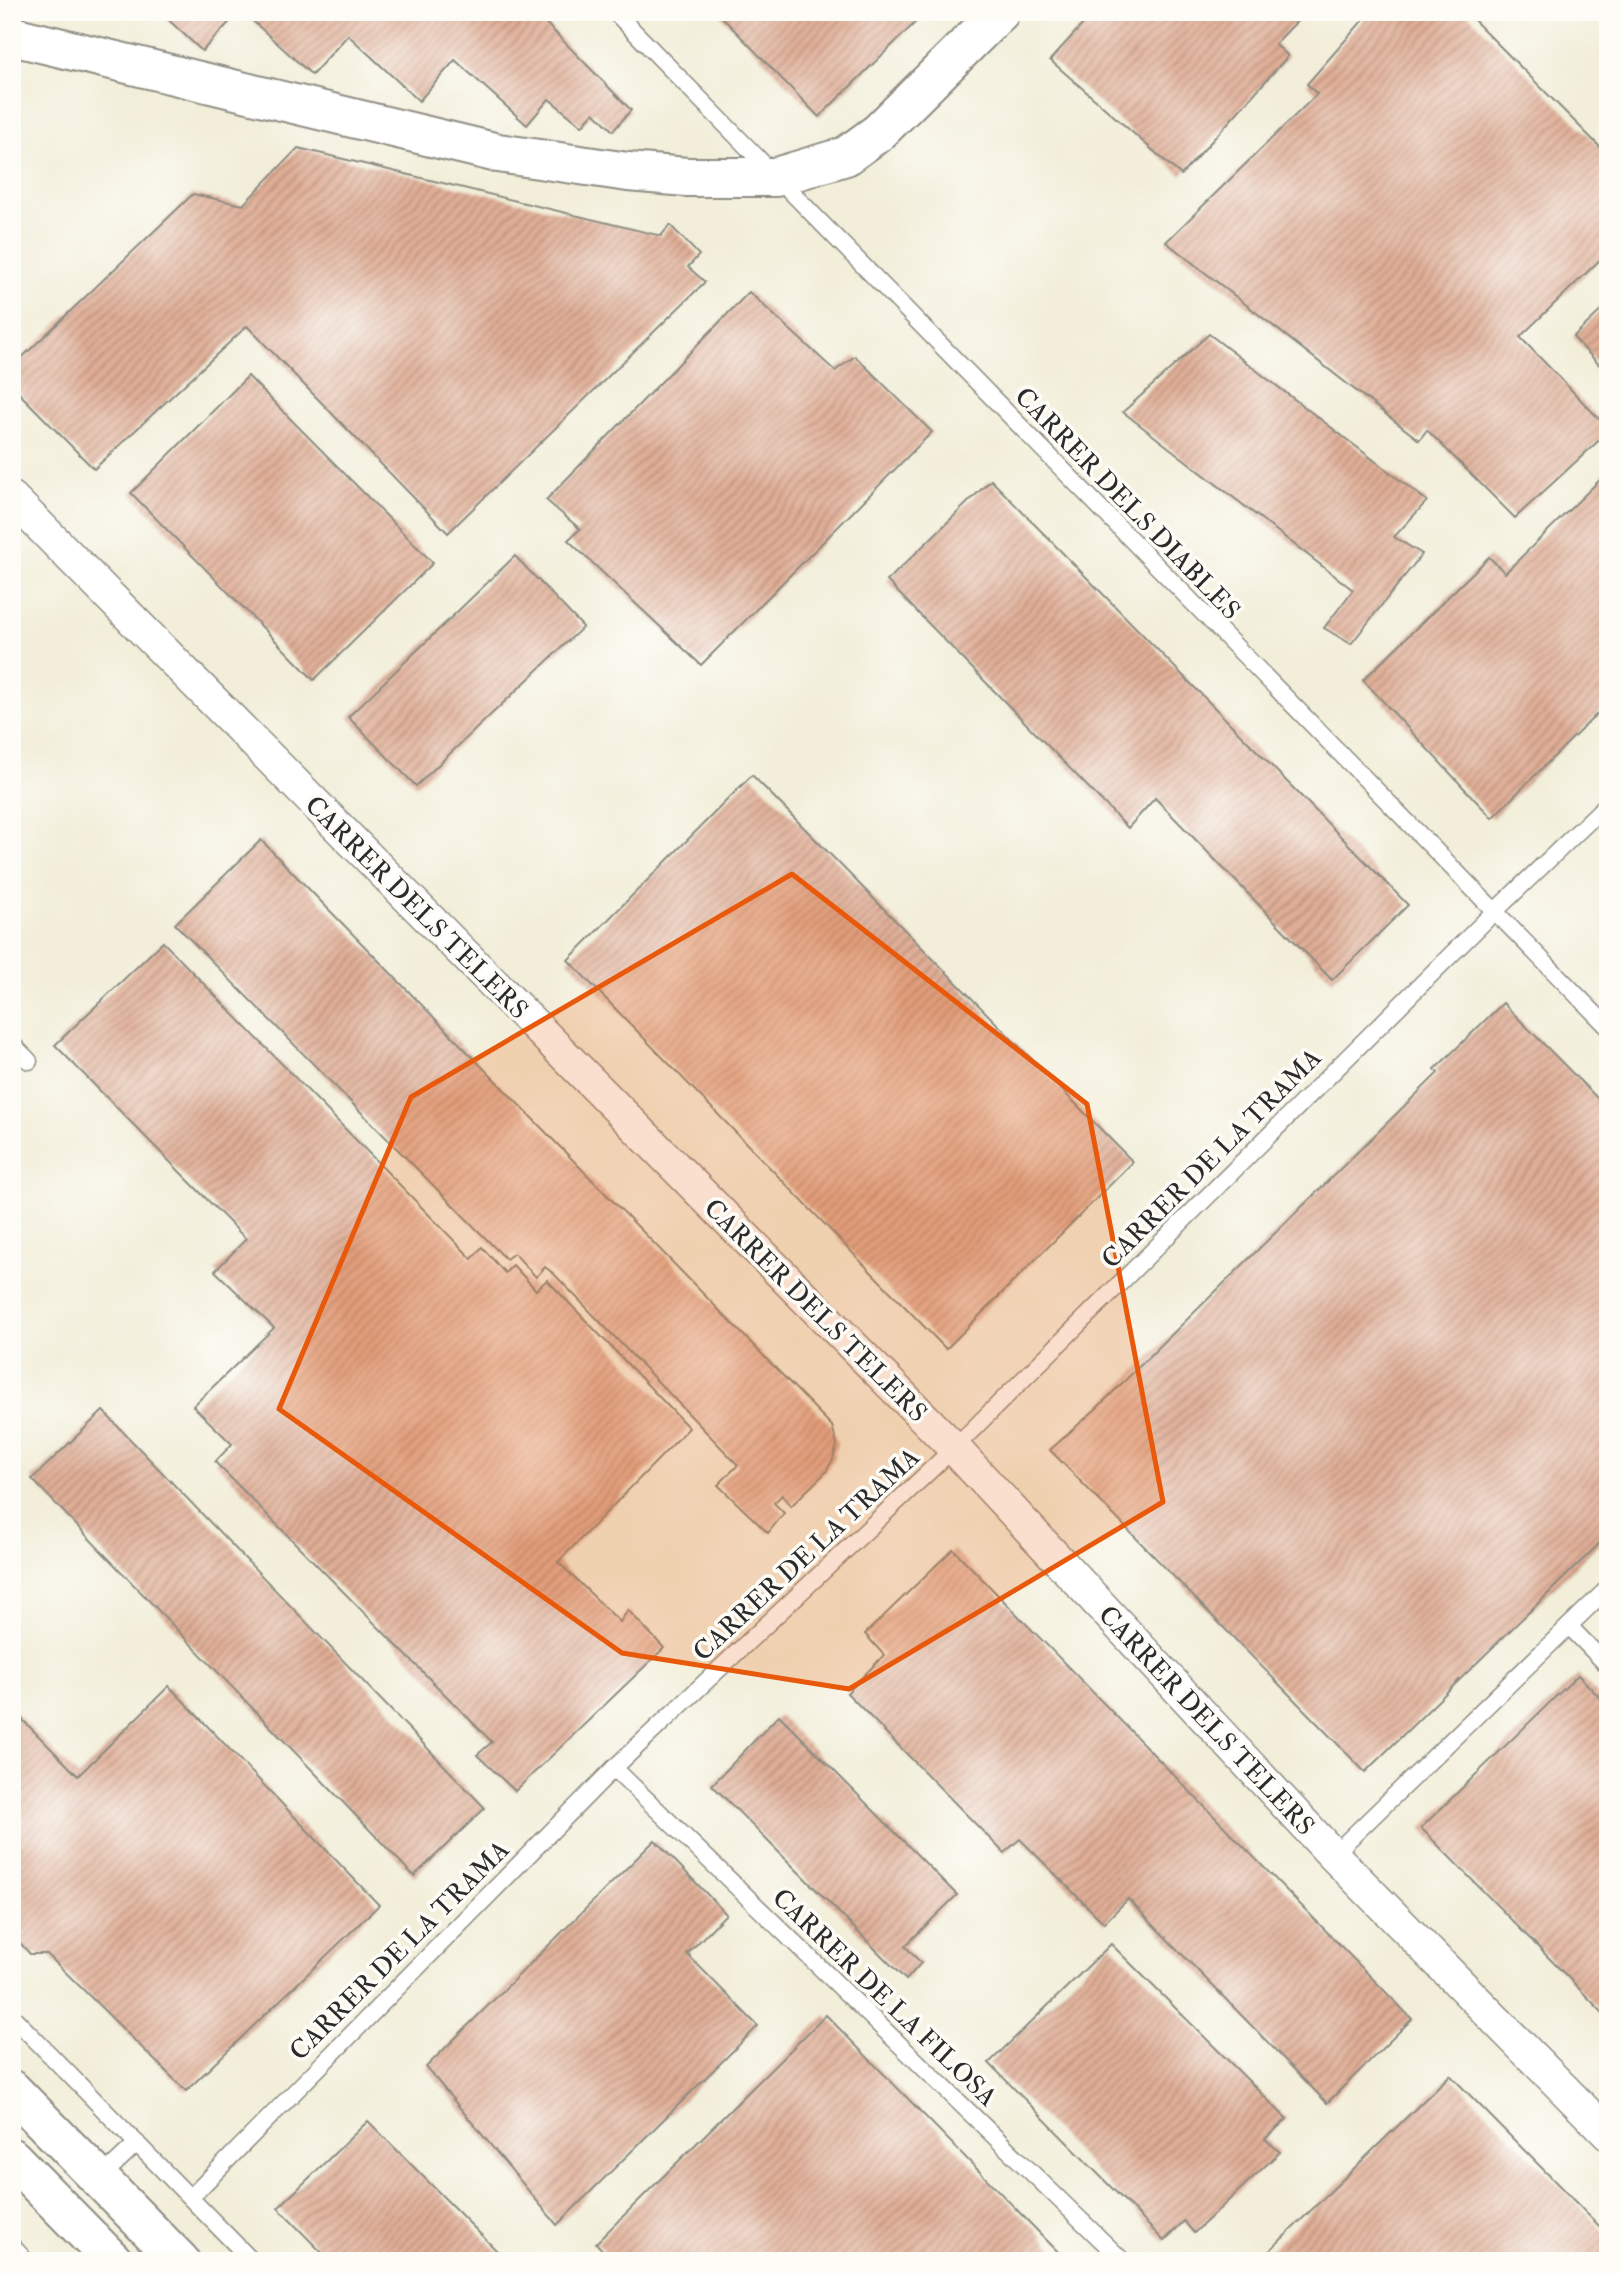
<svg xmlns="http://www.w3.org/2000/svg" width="1620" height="2273" font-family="'IM FELL Double Pica',serif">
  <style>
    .building { fill: url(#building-hatch) }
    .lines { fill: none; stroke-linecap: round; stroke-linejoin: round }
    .service-casing { stroke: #8e8c82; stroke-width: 19 }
    .minor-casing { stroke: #8e8c82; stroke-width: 35 }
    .tertiary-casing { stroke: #8e8c82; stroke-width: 42 }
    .service { stroke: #fff; stroke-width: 16 }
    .minor { stroke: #fff; stroke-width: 32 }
    .tertiary { stroke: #fff; stroke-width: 38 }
    .marked { fill: #e8590c; fill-opacity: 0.2; stroke: #e8590c; stroke-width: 5; stroke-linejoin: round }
    .labels { text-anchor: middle; stroke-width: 7; stroke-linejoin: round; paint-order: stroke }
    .street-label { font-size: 26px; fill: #2b2b2b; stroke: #fdfcf7 }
  </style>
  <defs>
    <pattern id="building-hatch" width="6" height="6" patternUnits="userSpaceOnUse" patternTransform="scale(1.75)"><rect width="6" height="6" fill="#e0ae96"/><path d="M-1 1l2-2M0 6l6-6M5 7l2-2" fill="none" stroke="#b68e7b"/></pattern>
  </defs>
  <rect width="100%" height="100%" fill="#fdfcf7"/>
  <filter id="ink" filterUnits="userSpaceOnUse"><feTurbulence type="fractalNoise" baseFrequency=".0143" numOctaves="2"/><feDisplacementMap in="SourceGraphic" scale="14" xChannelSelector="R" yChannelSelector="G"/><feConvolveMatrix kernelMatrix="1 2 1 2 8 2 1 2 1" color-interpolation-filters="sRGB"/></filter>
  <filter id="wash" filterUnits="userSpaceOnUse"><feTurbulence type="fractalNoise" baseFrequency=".00686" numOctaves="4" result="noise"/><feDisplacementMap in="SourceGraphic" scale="28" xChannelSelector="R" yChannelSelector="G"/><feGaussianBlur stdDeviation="1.57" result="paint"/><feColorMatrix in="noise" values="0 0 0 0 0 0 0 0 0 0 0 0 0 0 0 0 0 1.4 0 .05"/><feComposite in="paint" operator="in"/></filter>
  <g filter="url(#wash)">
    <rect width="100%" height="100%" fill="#f2eed9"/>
    <g id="blocks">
      <g class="building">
        <polygon points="160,12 239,12 202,51"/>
        <polygon points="243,12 535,12 631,110 613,131 594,112 582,126 549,99 527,125 455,60 419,101 348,35 312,75"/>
        <polygon points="717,12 926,12 819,117"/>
        <polygon points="1094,12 1306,12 1275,44 1288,56 1181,175 1050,60"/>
        <polygon points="1370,12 1466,12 1608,155 1608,252 1520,337 1608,428 1608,432 1515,518 1427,430 1419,440 1166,242 1317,94 1307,84"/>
        <polygon points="298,148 661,236 670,225 699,255 688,267 705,282 448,533 247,326 94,469 12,386 12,367 193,194 243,205"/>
        <polygon points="749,292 835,371 855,356 932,432 701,665 568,540 580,529 546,500"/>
        <polygon points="1608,304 1608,374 1573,337"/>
        <polygon points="1209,334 1427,501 1394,537 1422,554 1351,644 1324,628 1353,590 1123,412"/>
        <polygon points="248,376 433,563 314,680 131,493"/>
        <polygon points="1608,472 1608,703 1492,818 1363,680 1489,557 1505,573"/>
        <polygon points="991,480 1408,905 1332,980 1155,798 1128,828 887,581"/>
        <polygon points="515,556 583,627 416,786 348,717"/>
        <polygon points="752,775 1133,1162 946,1349 568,960"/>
        <polygon points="261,840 832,1426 837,1444 833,1459 826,1472 791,1506 782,1495 774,1503 784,1513 768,1533 718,1485 738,1465 554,1274 545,1267 536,1277 514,1253 506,1259 175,924"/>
        <polygon points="163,942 472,1259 482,1247 505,1273 513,1265 536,1290 547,1280 689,1428 558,1562 620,1622 628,1610 664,1648 515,1791 477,1755 492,1742 215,1462 232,1444 193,1406 274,1328 215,1271 246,1239 55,1045"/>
        <polygon points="1503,1003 1608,1109 1608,1535 1365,1772 1050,1450 1098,1407 1438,1073 1435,1069"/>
        <polygon points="103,1411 485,1808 414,1876 32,1479"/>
        <polygon points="953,1549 1412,2019 1327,2103 1128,1899 1104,1923 1020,1839 1004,1853 847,1693 884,1655 865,1634"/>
        <polygon points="1578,1675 1608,1706 1608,2018 1421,1828"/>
        <polygon points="169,1686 379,1905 186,2091 47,1954 30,1954 12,1934 12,1709 78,1776"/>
        <polygon points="779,1715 957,1895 905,1946 921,1963 906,1980 712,1785"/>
        <polygon points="655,1840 726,1914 687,1954 758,2026 557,2225 426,2067"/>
        <polygon points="1111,1944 1287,2119 1265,2139 1280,2152 1194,2233 1184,2221 1164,2241 989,2063"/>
        <polygon points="826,2015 1067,2261 612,2261 596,2243"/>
        <polygon points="1450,2075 1608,2235 1608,2261 1259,2261"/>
        <polygon points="368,2121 507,2261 330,2261 278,2208"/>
      </g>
    </g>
  </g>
  <g filter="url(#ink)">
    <use href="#blocks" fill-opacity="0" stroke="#8e8c82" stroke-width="2"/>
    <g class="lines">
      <defs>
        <g id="service">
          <polyline points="615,12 1608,1027"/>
          <polyline points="12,1044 29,1061"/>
          <polyline points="1569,1626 1608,1666"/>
          <polyline points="614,1768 1123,2261"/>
          <polyline points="1333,1855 1608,1588"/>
          <polyline points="12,2016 252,2261"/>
          <polyline points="100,2178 137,2143"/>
          <polyline points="191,2197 614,1768 954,1448 1494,912 1608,803"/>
          <polyline points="12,2246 26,2261"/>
        </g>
        <polyline id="minor" points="12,498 954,1448 1333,1855 1608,2134"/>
        <g id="tertiary">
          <polyline points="12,36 498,153 628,172 687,177 776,177 846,156 879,132 1000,12"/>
          <polyline points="12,2090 180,2261"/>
          <polyline points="12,2158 113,2261"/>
        </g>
      </defs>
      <use href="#service" class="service-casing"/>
      <use href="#minor" class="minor-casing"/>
      <use href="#tertiary" class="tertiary-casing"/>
      <use href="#service" class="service"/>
      <use href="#minor" class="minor"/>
      <use href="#tertiary" class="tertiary"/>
    </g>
  </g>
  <path class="marked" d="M792,874L1087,1104L1163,1502L849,1689L622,1653L279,1409L411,1097Z"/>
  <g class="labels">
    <g class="street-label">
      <text transform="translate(1128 503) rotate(46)" y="9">CARRER DELS DIABLES</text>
      <text transform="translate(417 907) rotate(45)" y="9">CARRER DELS TELERS</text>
      <text transform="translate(1211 1158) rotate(-45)" y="9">CARRER DE LA TRAMA</text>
      <text transform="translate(816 1310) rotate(45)" y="9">CARRER DELS TELERS</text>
      <text transform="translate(806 1554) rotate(-43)" y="9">CARRER DE LA TRAMA</text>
      <text transform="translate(1207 1720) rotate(47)" y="9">CARRER DELS TELERS</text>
      <text transform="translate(399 1950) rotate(-45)" y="9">CARRER DE LA TRAMA</text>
      <text transform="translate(885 1997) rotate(44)" y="9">CARRER DE LA FILOSA</text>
    </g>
  </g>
  <rect width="1620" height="2273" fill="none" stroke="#fdfcf7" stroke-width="42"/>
</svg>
